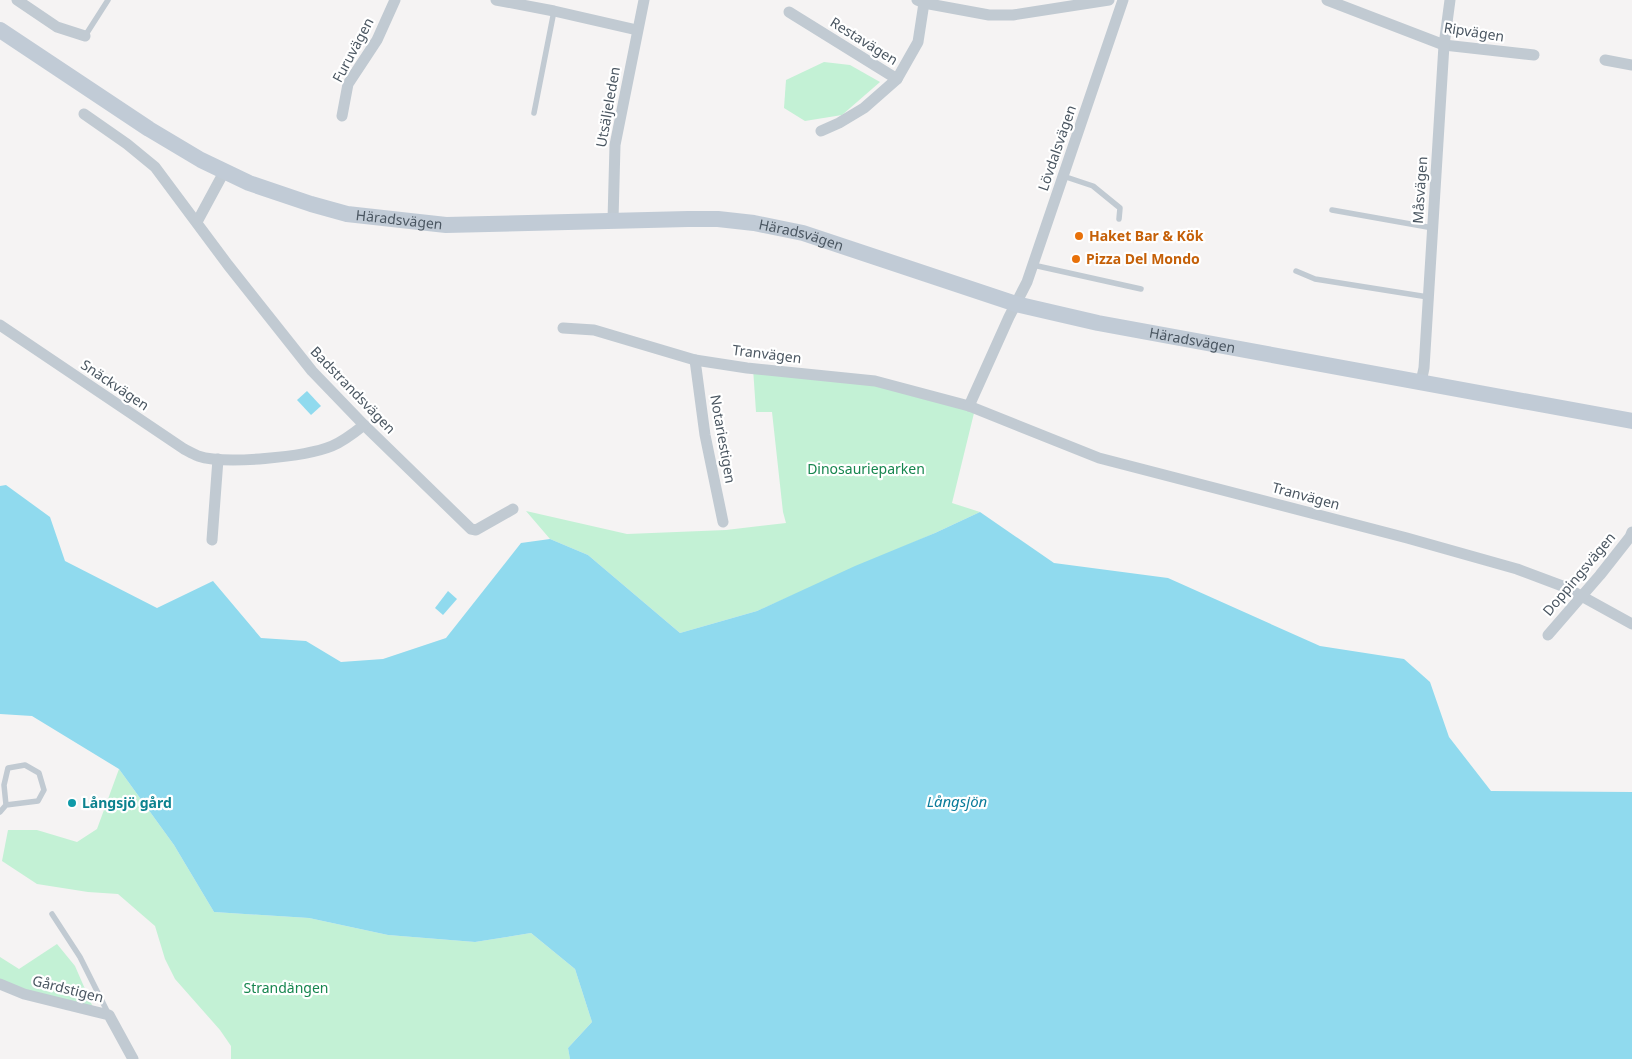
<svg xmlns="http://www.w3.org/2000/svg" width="1632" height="1059" font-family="'Noto Sans',sans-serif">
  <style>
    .green { fill: #c3f1d5 }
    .water { fill: #90daee }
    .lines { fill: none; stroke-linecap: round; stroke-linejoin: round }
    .lane { stroke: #c1cad2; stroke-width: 5.5 }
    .street { stroke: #c1cad2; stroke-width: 11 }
    .secondary { stroke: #c1cbd6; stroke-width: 16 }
    .food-dot { fill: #e8710a; stroke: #fff; stroke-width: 2 }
    .culture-dot { fill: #0f9aa8; stroke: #fff; stroke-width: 2 }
    .labels { text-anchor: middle; stroke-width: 4.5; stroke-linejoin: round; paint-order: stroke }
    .street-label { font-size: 14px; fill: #4a5661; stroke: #fff }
    .food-label { font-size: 14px; font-weight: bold; fill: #c56008; stroke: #fff; text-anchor: start }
    .park-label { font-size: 14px; fill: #17864f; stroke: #fff }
    .culture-label { font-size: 14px; font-weight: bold; fill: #0d838f; stroke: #fff; text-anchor: start }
    .water-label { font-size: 15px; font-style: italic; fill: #0c7c9b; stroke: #fff }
  </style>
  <rect width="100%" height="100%" fill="#f5f3f3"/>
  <g class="green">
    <polygon points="824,62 850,65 880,82 842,115 805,121 784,108 786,80"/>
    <polygon points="753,368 875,381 975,409 952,503 980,512 935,533 757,611 680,633 588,555 550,539 526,511 627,534 726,530 786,523 783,512 772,412 756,412"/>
    <polygon points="119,769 174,845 214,912 309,918 388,935 475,942 531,933 575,969 592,1022 568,1048 570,1059 231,1059 231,1046 220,1030 175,979 165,959 155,926 118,894 88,892 37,884 2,861 8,830 37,830 77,842 97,829"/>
    <polygon points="57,944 75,966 95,1012 0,984 0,957 19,969"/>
  </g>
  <g class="water">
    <polygon points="307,391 321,406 311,415 297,400"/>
    <polygon points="6,485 50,517 65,561 157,608 213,581 261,638 306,641 341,662 383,659 446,638 521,543 550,539 588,555 680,633 757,611 855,566 935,533 980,512 1054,563 1168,578 1320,646 1404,659 1430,682 1449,737 1491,791 1632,792 1632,1059 570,1059 568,1048 592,1022 575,969 531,933 475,942 388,935 309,918 214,912 174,845 119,769 32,716 0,714 0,486"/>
    <polygon points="448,591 457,599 443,615 435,608"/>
  </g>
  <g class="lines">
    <g class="lane">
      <polyline points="85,36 108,0"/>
      <polyline points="534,113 554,11"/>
      <polyline points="1063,176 1093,186 1120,208 1119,219"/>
      <polyline points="1332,210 1433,228"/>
      <polyline points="1033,265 1141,289"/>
      <polyline points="1296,271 1315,279 1428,297"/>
      <polyline points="0,812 6,805 38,801 44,790 39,773 25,765 8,768 4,785 6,805"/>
      <polyline points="52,914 80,957 109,1015"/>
    </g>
    <g class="street">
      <polyline points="17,0 57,27 85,36"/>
      <polyline points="496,0 554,11 637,30"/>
      <polyline points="917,0 924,3 989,15 1013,15 1109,0"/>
      <polyline points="1327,0 1444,45 1534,55"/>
      <polyline points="789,12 897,79"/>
      <polyline points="1605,60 1632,65"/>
      <polyline points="84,114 127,144 155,167 228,265 312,371 364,425 471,529 476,530 513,509"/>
      <polyline points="342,116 348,84 377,40 395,0"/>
      <polyline points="821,131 839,123 864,108 897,79 918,42 924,3"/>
      <polyline points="613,220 615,145 644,0"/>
      <polyline points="197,222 224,172"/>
      <path d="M0,325L184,449C188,451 193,454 198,456C225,465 305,457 332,446C344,441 354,433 364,425"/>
      <polyline points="563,328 594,330 695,360 747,368 875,381 969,406 1099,458 1407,538 1517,569 1565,587 1632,624"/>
      <polyline points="695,360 705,435 723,522"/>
      <polyline points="1421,382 1424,368 1444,45 1450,0"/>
      <polyline points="969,406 1009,317 1027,282 1123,0"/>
      <polyline points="212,540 218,459"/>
      <polyline points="1548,635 1600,575 1630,537 1632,532"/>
      <polyline points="0,984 24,994 109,1015 133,1059"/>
    </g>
    <path class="secondary" id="s1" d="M0,30L149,129L201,160L249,183L311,204L347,214L446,225L688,219H718L754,223L803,233L1016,304L1098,323L1632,421"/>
  </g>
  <g class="food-dot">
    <circle cx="1079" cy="236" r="5"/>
    <circle cx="1076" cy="259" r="5"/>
  </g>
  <circle class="culture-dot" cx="72" cy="803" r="5"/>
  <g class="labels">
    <g class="street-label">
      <text transform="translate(1474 32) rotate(9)" y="5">Ripvägen</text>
      <text transform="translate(864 41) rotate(32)" y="5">Restavägen</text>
      <text transform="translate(353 50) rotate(-62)" y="5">Furuvägen</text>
      <text transform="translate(608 107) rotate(-80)" y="5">Utsäljeleden</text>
      <text transform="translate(1057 148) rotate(-71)" y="5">Lövdalsvägen</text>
      <text transform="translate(1420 190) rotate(-86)" y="5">Måsvägen</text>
      <text dy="5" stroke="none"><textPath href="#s1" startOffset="448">Häradsvägen</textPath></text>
      <text dy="5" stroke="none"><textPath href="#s1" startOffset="852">Häradsvägen</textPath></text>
      <text dy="5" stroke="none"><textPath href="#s1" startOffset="1258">Häradsvägen</textPath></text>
      <text transform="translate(767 354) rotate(7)" y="5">Tranvägen</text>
      <text transform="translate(115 385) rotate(34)" y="5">Snäckvägen</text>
      <text transform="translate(353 390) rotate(46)" y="5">Badstrandsvägen</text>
      <text transform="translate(723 439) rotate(80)" y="5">Notariestigen</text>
      <text transform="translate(1306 496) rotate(15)" y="5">Tranvägen</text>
      <text transform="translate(1579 574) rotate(-50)" y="5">Doppingsvägen</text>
      <text transform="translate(68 989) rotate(14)" y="5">Gårdstigen</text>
    </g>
    <g class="food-label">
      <text x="1089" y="241">Haket Bar &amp; Kök</text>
      <text x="1086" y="264">Pizza Del Mondo</text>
    </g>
    <g class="park-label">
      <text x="866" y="474">Dinosaurieparken</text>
      <text x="286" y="993">Strandängen</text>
    </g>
    <g class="culture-label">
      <text x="82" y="808">Långsjö gård</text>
    </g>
    <g class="water-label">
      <text x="957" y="807">Långsjön</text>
    </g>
  </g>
</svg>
